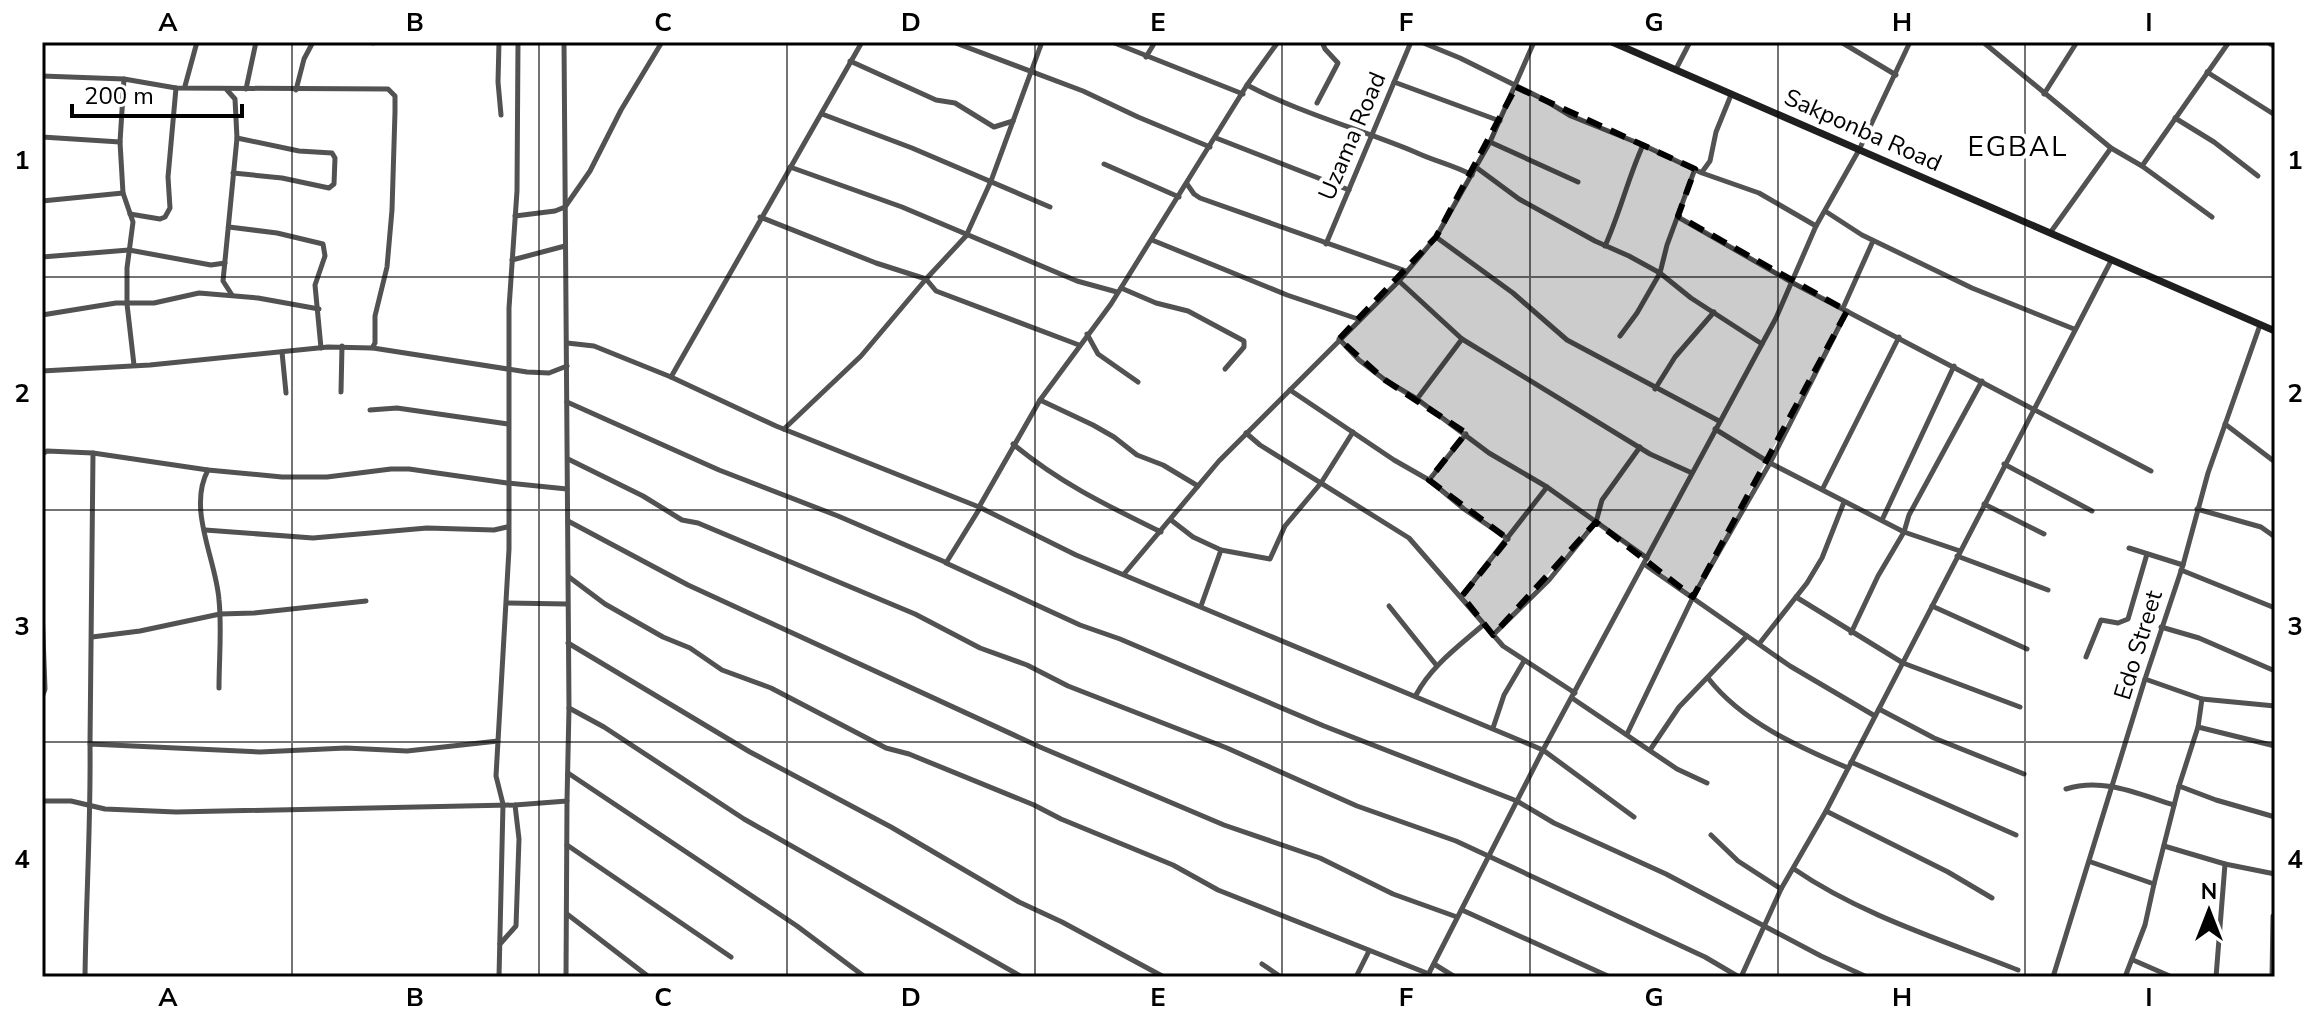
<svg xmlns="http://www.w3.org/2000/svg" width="2317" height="1019" font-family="'Nunito Sans',sans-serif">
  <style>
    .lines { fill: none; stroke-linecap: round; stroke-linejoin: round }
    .minor { stroke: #525252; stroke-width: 5 }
    .secondary { stroke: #1f1f1f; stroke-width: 7 }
    .marked { fill: #000; fill-opacity: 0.2; stroke: #000; stroke-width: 6; stroke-dasharray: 16 10; stroke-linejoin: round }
    .grid { fill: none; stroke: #000; stroke-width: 2; stroke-opacity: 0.55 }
    .labels { text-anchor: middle; stroke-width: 8; stroke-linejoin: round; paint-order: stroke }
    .street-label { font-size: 24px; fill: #000; stroke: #fff }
    .quarter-label { font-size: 28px; letter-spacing: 2px; fill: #000; stroke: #fff }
    .neatline { fill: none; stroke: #000; stroke-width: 3 }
    .grid-label { font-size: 26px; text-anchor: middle; font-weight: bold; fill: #000 }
  </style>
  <rect width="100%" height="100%" fill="#fff"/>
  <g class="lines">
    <g class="minor">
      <polyline points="373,42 373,43"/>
      <polyline points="499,42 498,82 501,115"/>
      <polyline points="953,42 1083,91 1138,117 1210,147"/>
      <polyline points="1112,42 1243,94"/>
      <polyline points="1257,42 1269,42"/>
      <polyline points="1421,42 1460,58 1543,99 1571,116 1643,145 1702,173 1759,193 1816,226"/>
      <polyline points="1841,42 1896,75"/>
      <polyline points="1983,42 2111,148 2142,166 2212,217"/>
      <polyline points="2267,42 2275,47"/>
      <polyline points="1146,57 1155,42"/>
      <polyline points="850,61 936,100 955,103 994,127 1013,121"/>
      <polyline points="1676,69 1690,42"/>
      <polyline points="2207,72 2275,115"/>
      <polyline points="42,76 124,79 176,88 388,89 395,96 395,112 392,210 387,267 375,316 375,343 372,348 328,347 150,365 42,371"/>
      <polyline points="124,79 120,142 123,193 133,222 127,268 127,304 134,365"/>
      <polyline points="1394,82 1500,121"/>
      <path d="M1247,85C1300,113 1360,129 1415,152C1434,161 1453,165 1472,175"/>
      <polyline points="185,86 197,42"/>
      <polyline points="246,89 256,42"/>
      <polyline points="227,90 235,99 237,138 223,281 232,295"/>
      <polyline points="296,90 304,59 313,42"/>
      <polyline points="2044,94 2077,42"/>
      <polyline points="1317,103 1338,63 1325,49 1322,42"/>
      <polyline points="822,114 912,148 1050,207"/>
      <polyline points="2175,118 2214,142 2258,176"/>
      <polyline points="42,137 120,142"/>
      <polyline points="1216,138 1349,190"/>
      <polyline points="1490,142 1578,182"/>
      <polyline points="1104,164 1179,197"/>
      <polyline points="2142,166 2229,42"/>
      <polyline points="790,167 902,207 1077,281 1117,292"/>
      <polyline points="1477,168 1519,199 1595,241 1629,256 1660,273 1691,298 1762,344"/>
      <polyline points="1702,172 1710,161 1716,132 1731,95"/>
      <polyline points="233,173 282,178 329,188 334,184 335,158 332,153 299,151 237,138"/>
      <polyline points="1187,184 1194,194 1200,198 1406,271"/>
      <polyline points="42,201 123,193"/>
      <polyline points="1825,211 1862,235 1972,288 2074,329"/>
      <polyline points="130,214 160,219 165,217 170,208 168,177 176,88"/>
      <polyline points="515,216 555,211 565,207 590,171 621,110 662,42"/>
      <polyline points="760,217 876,263 926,279 936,291 1079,345"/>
      <polyline points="1678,217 1793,283 2151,471"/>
      <polyline points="229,227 277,233 323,244 325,256 315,285 321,348"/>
      <polyline points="2050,233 2111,148"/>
      <polyline points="1436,237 1513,293 1567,340 1719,421"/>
      <polyline points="1152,240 1287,295 1358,319"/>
      <polyline points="1326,244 1411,42"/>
      <path d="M1605,246C1620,213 1628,178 1643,145"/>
      <polyline points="42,257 129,250 211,265 225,263"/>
      <polyline points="512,260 565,246"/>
      <polyline points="1399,281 1462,339 1650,454 1692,473"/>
      <polyline points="1121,288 1156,303 1188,311 1244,341 1244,347 1225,369"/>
      <polyline points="1843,308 1873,241"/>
      <polyline points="42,315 116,303 154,303 199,293 258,298 319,309"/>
      <polyline points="1087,334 1098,354 1138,382"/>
      <polyline points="1620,336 1637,313 1660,273 1667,245 1695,169"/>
      <polyline points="1339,339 1359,360 1385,380 1417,399 1489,453 1547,487 1647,558"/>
      <polyline points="567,343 594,346 671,377 776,426 979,507 1076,555 1543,750 1634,817"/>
      <polyline points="373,348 527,372 549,373 567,366"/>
      <polyline points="282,352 286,393"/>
      <polyline points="671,377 862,42"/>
      <polyline points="1655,389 1675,357 1714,312"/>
      <polyline points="1290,390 1394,460 1429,480 1464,509 1508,539"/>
      <polyline points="341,392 342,346"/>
      <polyline points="1417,399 1462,339"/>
      <polyline points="1040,400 1093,425 1114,437 1137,455 1163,465 1198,486"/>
      <polyline points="567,402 719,470 838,516 945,562"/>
      <polyline points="370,410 397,408 508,424"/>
      <polyline points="2225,424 2275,462"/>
      <polyline points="784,429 861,356 926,279 966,236 991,181 1042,42"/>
      <polyline points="1715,429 1770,463 1904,532 1960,551"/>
      <polyline points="1246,433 1260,445 1409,538 1503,646 1575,693"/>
      <path d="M1013,444C1060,483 1106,505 1161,532"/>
      <polyline points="42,454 47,451 93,453"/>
      <polyline points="568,459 643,496 682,520 698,523 915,614 980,648 1027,665 1068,686 1227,748 1357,806 1456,841 1705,957 1739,977"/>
      <polyline points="2004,464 2092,511"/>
      <path d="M208,470C187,509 216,559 219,600C222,629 219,659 219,688"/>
      <polyline points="1429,480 1466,434"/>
      <polyline points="1823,488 1899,337"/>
      <polyline points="1984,504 2044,534"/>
      <polyline points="979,507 1040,400 1111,304 1247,85 1278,42"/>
      <polyline points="980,508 946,563 1080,625 1120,639 1324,726 1517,801 1554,823 1666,874 1821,956 1867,977"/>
      <polyline points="2197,509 2261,527 2275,537"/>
      <polyline points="1171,520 1193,537 1221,550 1270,559 1285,526 1321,483 1353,432"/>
      <polyline points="1882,520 1954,366"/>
      <polyline points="568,521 688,585 1040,747 1224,825 1320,858 1393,894 1457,917"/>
      <polyline points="205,530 313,538 427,528 494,530 507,527"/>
      <polyline points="2129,548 2183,565"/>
      <polyline points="1957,556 2048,590"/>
      <polyline points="1644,564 1790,666 1875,716"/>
      <polyline points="2181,570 2275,608"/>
      <polyline points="1124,574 1219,461 1399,281 1436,237 1490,142 1534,42"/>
      <polyline points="569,577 605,604 663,637 690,648 722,670 771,688 886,748 909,754 1034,805 1061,819 1173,865 1218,890 1429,974"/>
      <polyline points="1462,596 1547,487"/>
      <polyline points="1796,597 1903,663 2020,707"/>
      <polyline points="507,603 567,604"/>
      <polyline points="1201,606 1221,550"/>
      <polyline points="1389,606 1437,666"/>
      <polyline points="1932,606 2027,649"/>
      <polyline points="42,609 45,689 42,697"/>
      <polyline points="2161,627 2199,638 2275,671"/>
      <polyline points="1851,633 1878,576 1904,532 1909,515 1982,381"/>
      <polyline points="1493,635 1549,580 1596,522 1602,500 1640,447"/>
      <polyline points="92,637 140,631 220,614 254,613 366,601"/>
      <polyline points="568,643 750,752 891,827 1019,902 1062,922 1164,977"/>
      <polyline points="1759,644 1807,583 1822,558 1844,502"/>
      <polyline points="2086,657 2101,620 2118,623 2128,619 2147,554"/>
      <path d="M1708,678C1742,722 1799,747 1848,768"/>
      <polyline points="2145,679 2202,699 2198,727 2275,746"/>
      <path d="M1416,695C1431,666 1459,646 1483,625"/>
      <polyline points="1572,698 1677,769 1707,783"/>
      <polyline points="2202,699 2275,706"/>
      <polyline points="569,708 604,727 744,819 1022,977"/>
      <polyline points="1879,709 1934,738 2024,774"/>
      <polyline points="1493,728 1504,695 1524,661"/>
      <polyline points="1627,734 1693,597 1770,463 1847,311"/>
      <polyline points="90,744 93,453 208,470 282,477 327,477 391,469 409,469 507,483 567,489"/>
      <polyline points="1650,750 1679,707 1747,636"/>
      <polyline points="1851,762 2016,835"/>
      <polyline points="568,773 797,926 865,977"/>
      <polyline points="2179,786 2216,800 2275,817"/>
      <path d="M2066,789C2103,777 2138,794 2174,805"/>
      <polyline points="42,801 71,801 105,809 176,812 515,805 567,801 569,708 564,42"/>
      <polyline points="1826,811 1948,872 1992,898"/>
      <polyline points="1711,835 1738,861 1781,889"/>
      <polyline points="567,845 731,957"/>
      <polyline points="2164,846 2225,864 2275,874"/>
      <polyline points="2091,862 2154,884 2145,925 2125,977"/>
      <path d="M1794,869C1861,915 1942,940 2018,970"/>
      <polyline points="2154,884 2179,786 2198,727"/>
      <polyline points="1462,910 1610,977"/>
      <polyline points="567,914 649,977"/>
      <polyline points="500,944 516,926 519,839 515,805"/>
      <polyline points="2133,960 2172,977"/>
      <polyline points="1262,964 1281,977"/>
      <polyline points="1434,964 1455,977"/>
      <path d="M85,977C86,899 91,822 90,744L260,752L346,748L407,751L498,741"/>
      <polyline points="499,977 503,804 496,776 509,549 509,308 517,191 518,42"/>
      <polyline points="566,977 567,801"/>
      <polyline points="1356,977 1369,951"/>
      <polyline points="1427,977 1543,750 1776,318 1816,226 1859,150 1910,42"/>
      <polyline points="1741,977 1781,889 1826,811 2111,261"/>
      <polyline points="2053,977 2145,679 2183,565 2208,473 2260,325"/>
      <polyline points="2216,977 2225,864"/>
      <polyline points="2272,977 2273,916"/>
    </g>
    <polyline class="secondary" points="1612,42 2275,331"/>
  </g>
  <path class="marked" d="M1516,87L1695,169L1678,216L1847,311L1693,597L1596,522L1493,635L1462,596L1508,539L1429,480L1466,433L1385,380L1339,339L1436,237Z"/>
  <path class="grid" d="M292,42V977M539,42V977M787,42V977M1035,42V977M1282,42V977M1530,42V977M1778,42V977M2025,42V977M42,277H2275M42,510H2275M42,742H2275"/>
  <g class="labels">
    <g class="street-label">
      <text transform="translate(1863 130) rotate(24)" y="8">Sakponba Road</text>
      <text transform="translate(1352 136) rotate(-67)" y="8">Uzama Road</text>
      <text transform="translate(2138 645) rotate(-73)" y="8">Edo Street</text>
    </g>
    <g class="quarter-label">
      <text x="2018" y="156">EGBAL</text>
    </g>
  </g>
  <rect width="2317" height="1019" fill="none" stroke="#ffffff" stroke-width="88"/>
  <g transform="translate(2209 911)" stroke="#ffffff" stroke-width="6" paint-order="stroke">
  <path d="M0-6L14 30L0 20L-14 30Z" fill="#000000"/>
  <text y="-12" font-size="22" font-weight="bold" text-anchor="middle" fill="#000000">N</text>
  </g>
  <path d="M72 104v12h170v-12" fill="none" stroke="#000000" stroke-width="4"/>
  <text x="84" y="104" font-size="24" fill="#000000" stroke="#ffffff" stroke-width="6" paint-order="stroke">200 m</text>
  <rect x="44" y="44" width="2229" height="931" class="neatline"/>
  <g class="grid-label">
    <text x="168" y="31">A</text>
    <text x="415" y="31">B</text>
    <text x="663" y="31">C</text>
    <text x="911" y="31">D</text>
    <text x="1158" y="31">E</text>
    <text x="1406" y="31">F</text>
    <text x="1654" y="31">G</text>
    <text x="1902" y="31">H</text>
    <text x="2149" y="31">I</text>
    <text x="22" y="169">1</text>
    <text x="2295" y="169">1</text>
    <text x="22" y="402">2</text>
    <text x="2295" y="402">2</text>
    <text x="22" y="635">3</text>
    <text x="2295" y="635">3</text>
    <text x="22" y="868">4</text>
    <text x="2295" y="868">4</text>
    <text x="168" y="1006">A</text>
    <text x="415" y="1006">B</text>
    <text x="663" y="1006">C</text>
    <text x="911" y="1006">D</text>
    <text x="1158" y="1006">E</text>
    <text x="1406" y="1006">F</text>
    <text x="1654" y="1006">G</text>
    <text x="1902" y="1006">H</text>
    <text x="2149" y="1006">I</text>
  </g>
</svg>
